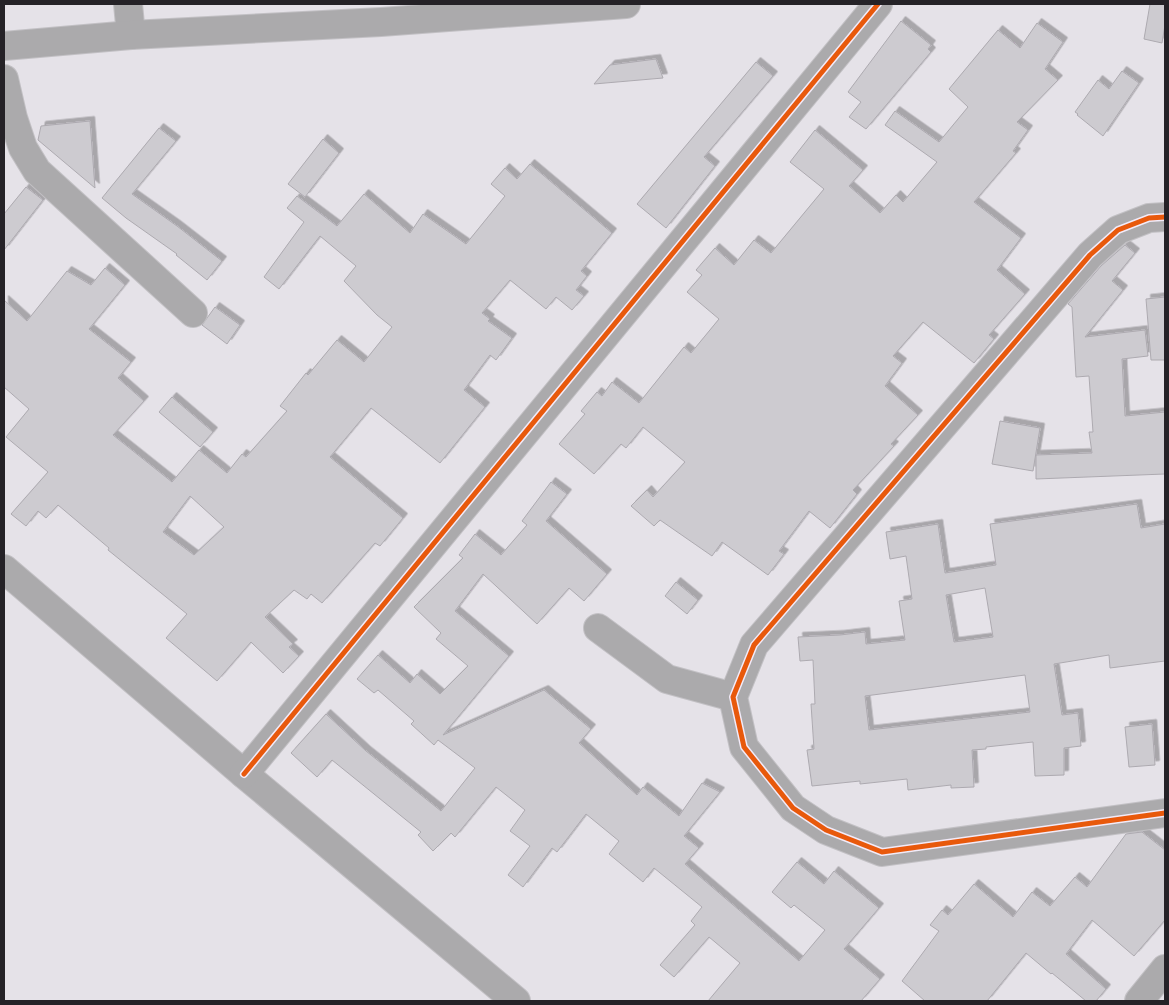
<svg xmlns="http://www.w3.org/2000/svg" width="1169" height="1005" font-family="Quicksand,sans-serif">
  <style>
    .building { fill: #cdcbd0; stroke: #adaab0; fill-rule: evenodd; filter: url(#shadow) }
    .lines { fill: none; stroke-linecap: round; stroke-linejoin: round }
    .minor-casing { stroke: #c2c0c4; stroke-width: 30 }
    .minor { stroke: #abaaac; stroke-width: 28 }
    .cycleway-casing { stroke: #f2ebf9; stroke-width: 8 }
    .cycleway { stroke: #e8590c; stroke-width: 5 }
  </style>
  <defs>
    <filter id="shadow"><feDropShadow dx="4.5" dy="-4.5" stdDeviation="0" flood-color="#0004"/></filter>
  </defs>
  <rect width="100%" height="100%" fill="#e5e2e8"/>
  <g class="building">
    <polygon points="1150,4 1165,4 1165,25 1162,43 1144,39"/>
    <polygon points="901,21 931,45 928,49 931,52 866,129 849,117 861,102 848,92"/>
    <polygon points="1037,23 1063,42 1045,69 1058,80 1017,122 1028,130 1013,151 1016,153 974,202 1021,238 997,270 1025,294 989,335 994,339 974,363 923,322 893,356 902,363 885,386 918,415 891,444 894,446 853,490 857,494 830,528 809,511 779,551 784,554 768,575 722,542 712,556 660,520 654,526 631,506 647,490 653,497 685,462 643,427 626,448 621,444 594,474 559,444 585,414 581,411 597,392 602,396 612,382 639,403 684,347 691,353 719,319 687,292 702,275 696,270 715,248 734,265 754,240 771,253 824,189 790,162 815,130 863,170 849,186 880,213 896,195 903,202 937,162 885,125 895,111 939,142 968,107 949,89 998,30 1020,48"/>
    <polygon points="656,59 663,78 594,84 610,65"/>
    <polygon points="756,62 773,76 704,157 715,166 666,228 637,204"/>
    <polygon points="1122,71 1139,83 1103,136 1077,115 1078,114 1075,112 1098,80 1109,89"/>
    <polygon points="90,121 95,188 38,140 41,126"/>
    <polygon points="159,128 176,141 132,194 177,226 222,261 207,280 176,255 177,254 126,218 102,198"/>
    <polygon points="323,139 339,153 305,197 288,184"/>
    <path d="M530,164L612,233L581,271L587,276L576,290L584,296L572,310L556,297L546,309L510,280L482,313L490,319L488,321L512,338L496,360L490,355L464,390L485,407L440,463L371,408L330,457L403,518L380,546L375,543L322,603L311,594L307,599L294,590L265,617L293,644L289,647L299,656L283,673L251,642L217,681L166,638L187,614L108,550L109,548L58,505L46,518L38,511L26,526L11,514L48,472L6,437L29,409L4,387V300L27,321L67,271L91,285L105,268L125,285L89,329L131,362L118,378L144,401L113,435L172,482L199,450L227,473L242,454L246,457L287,411L280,406L306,373L308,375L337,340L364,362L392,327L377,315L344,281L356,266L320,236L279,289L264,277L304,222L287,208L297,196L337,226L364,194L410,233L423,214L466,244L505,196L491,184L505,168L517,179ZM190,496L224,527L194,555L163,532Z"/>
    <polygon points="26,187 43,200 4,250 4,214"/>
    <polygon points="1125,245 1135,253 1112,281 1123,290 1085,337 1145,330 1148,356 1122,359 1125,416 1165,412 1165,474 1036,479 1036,455 1092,453 1089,432 1093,432 1089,376 1076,377 1072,307 1068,304 1101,266"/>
    <polygon points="1165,297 1165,360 1151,360 1146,299"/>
    <polygon points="215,307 240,325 227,344 202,325"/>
    <polygon points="172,397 213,432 200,447 159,412"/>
    <polygon points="1000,421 1040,428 1033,471 992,464"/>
    <polygon points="551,482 567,494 546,521 607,574 584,601 569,588 537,624 483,574 455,611 509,656 443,735 544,690 591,729 579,743 637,795 643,787 679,816 702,783 720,792 684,836 699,848 685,864 799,961 825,930 794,905 791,908 772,892 797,862 824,884 834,871 879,908 844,949 880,979 861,1001 708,1001 740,963 709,937 674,977 660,965 695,925 691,921 702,907 654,868 643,882 609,854 619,841 586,814 557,852 552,848 523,887 508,875 530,846 510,831 525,810 496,787 455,837 451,833 433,851 418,835 421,832 332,760 317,777 291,753 326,714 366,751 441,811 475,768 438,740 434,745 411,724 414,721 378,690 374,693 357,679 378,655 410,683 417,674 440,694 468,666 436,639 441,633 414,607 463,558 459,555 475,534 501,555 527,525 522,521"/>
    <path d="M1137,504L1141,528L1165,524V661L1110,668L1109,655L1054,664L1062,715L1078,713L1081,746L1064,748V775L1035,776L1033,742L986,747V749L972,750L974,787L951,788V785L908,790L907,779L860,784V781L812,786L807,750L814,749L811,704H815L813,660L800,661L798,637L840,635L865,632L866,644L905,640L899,601L912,599L906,556L890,559L886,532L938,524L945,573L996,565L990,524ZM985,588L993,637L954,642L946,595ZM1025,675L1030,712L869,730L865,696Z"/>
    <polygon points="676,582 698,600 687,614 665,596"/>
    <polygon points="1152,724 1155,765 1129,767 1125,727"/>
    <polygon points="1142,832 1165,850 1165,920 1134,956 1092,920 1066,954 1106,989 1096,1001 1086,1001 1052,973 1051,974 1026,953 987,1001 925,1001 902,981 939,931 930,925 942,910 948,915 974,884 1013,917 1032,892 1050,906 1075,877 1087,887 1126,834"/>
  </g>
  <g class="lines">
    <defs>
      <g id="minor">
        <polyline points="128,4 131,35"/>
        <polyline points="4,46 131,35 381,22 626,4"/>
        <polyline points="4,79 13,118 23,148 37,171 193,313"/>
        <polyline points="1165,217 1149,218 1118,230 1090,255 754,645 733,697 744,747 793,808 826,830 882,852 1165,813"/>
        <polyline points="4,569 244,774 516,1001"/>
        <polyline points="598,628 667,679 733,697"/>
        <polyline points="244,774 878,4"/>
        <polyline points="1139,1001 1165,969"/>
      </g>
    </defs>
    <use href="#minor" class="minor-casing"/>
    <use href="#minor" class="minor"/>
    <defs>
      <g id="cycleway">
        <polyline points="1165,217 1149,218 1118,230 1090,255 754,645 733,697 744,747 793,808 826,830 882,852 1165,813"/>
        <polyline points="244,774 878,4"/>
      </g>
    </defs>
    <use href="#cycleway" class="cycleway-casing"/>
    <use href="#cycleway" class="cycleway"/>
  </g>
  <rect width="1169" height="1005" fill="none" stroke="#252227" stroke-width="10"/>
</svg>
